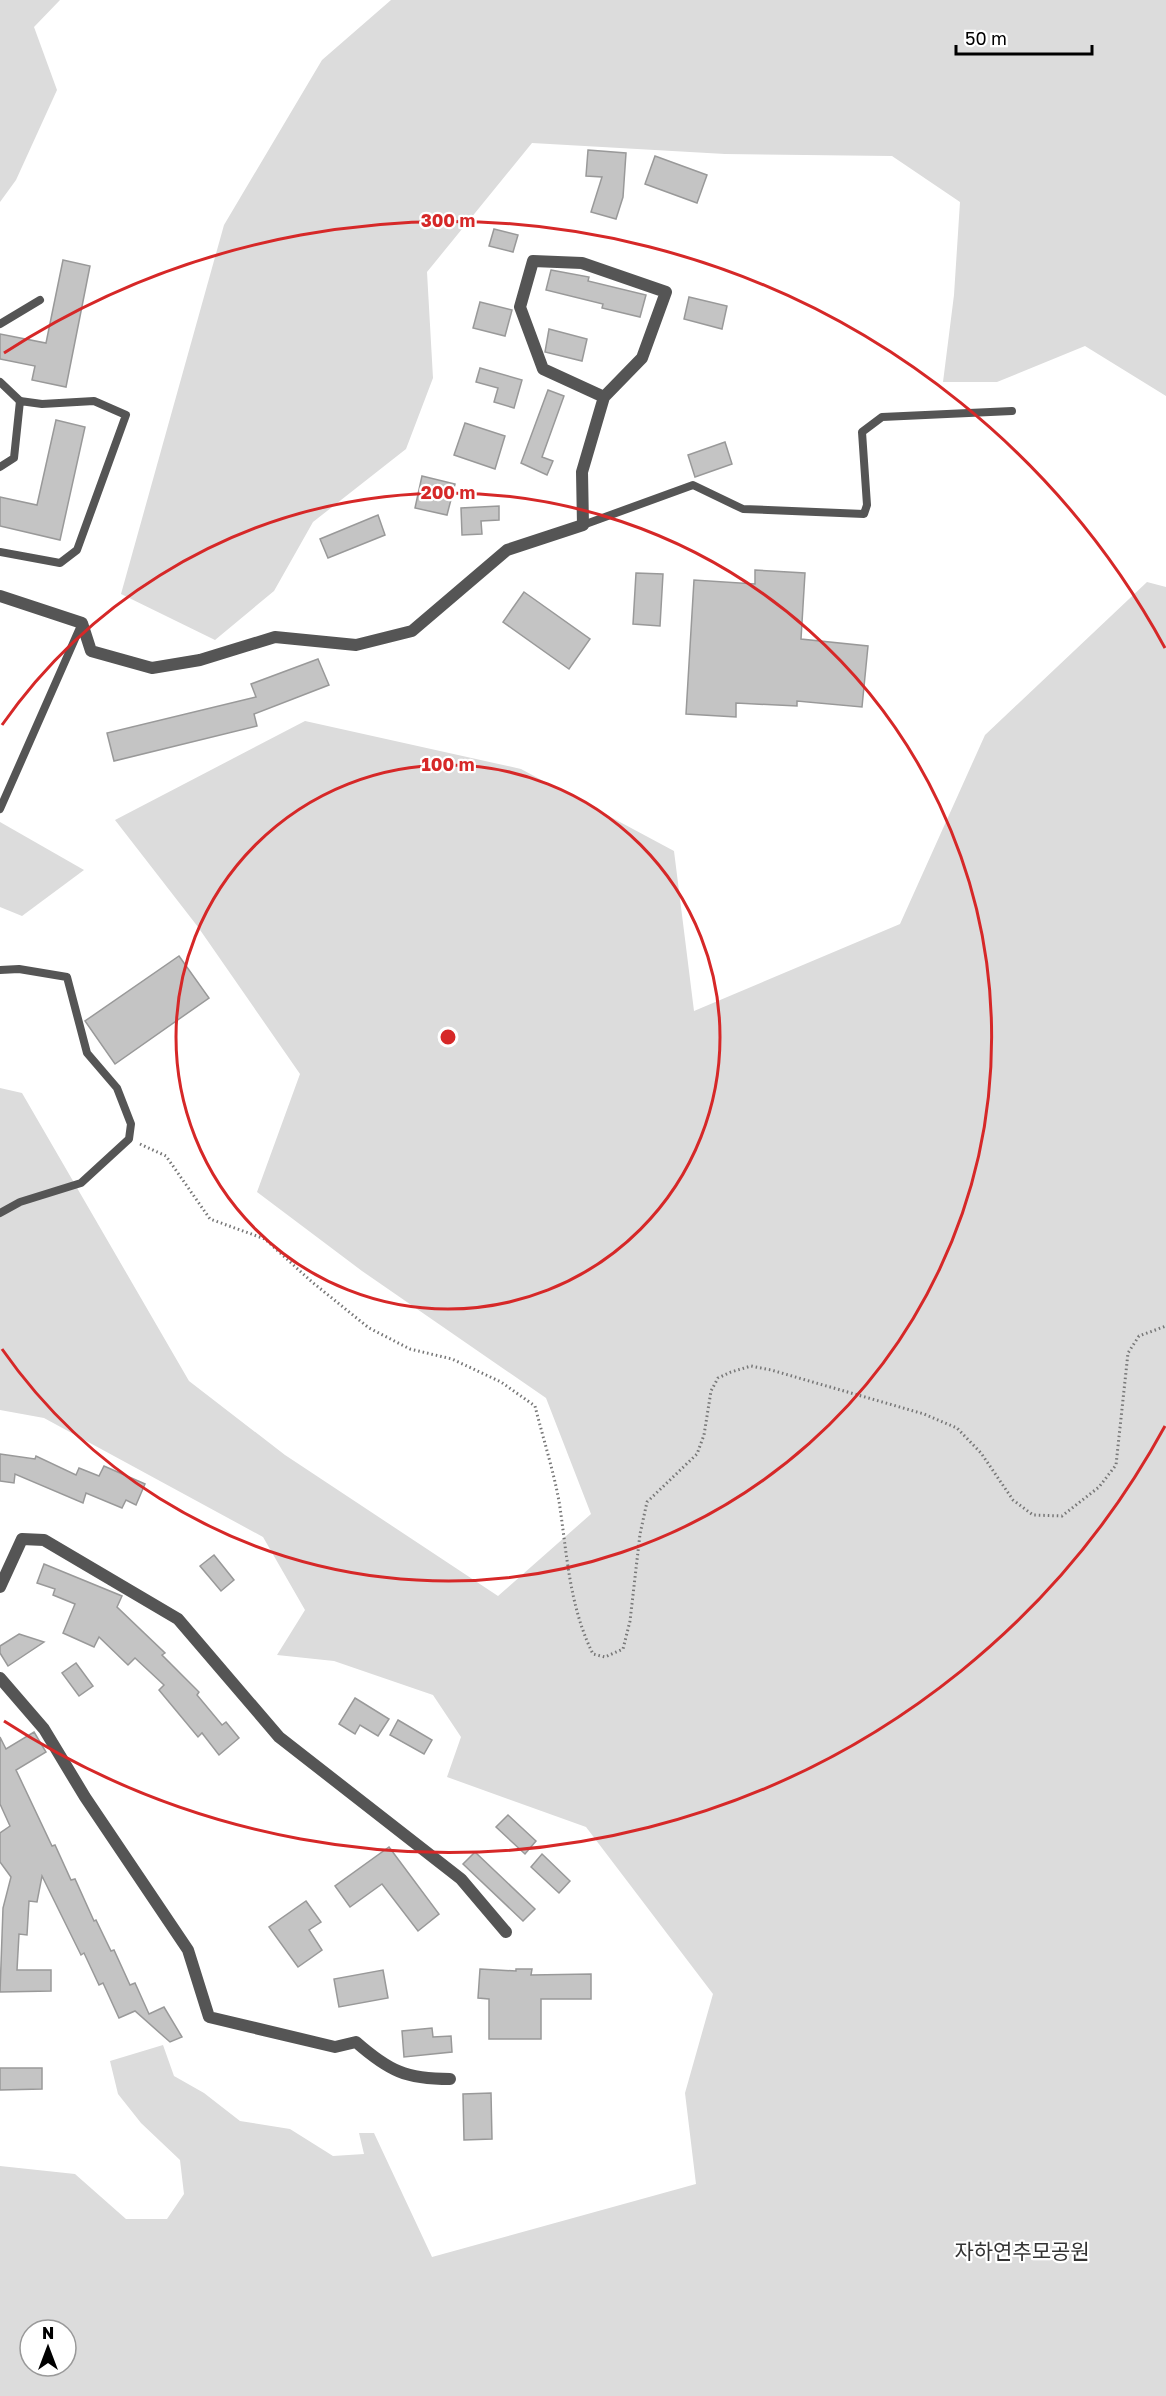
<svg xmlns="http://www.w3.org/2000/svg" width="1166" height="2396" font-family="'Golos Text','Noto Sans KR',sans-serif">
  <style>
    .green { fill: #dcdcdc; fill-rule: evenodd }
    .building { fill: #c4c4c4; stroke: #999; stroke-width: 1.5 }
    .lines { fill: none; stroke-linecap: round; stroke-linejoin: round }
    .path { stroke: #777; stroke-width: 3; stroke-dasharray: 1.5 3; stroke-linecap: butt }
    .lane { stroke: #555; stroke-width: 8 }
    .street { stroke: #555; stroke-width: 12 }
    .ring { fill: none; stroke: #d62828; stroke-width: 3 }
    .labels { text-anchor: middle; stroke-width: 4.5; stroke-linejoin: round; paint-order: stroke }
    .park-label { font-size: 21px; fill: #333; stroke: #fff }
    .centre { fill: #d62828; stroke: #fff; stroke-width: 3 }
    .ring-label { font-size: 18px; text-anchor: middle; font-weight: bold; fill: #d62828; stroke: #fff; stroke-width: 4.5; stroke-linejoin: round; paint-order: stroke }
  </style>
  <rect width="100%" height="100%" fill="#fff"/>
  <g class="green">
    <polygon points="0,0 60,0 34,27 57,90 16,180 0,202"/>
    <polygon points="391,0 1166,0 1166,396 1085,346 997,382 943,382 954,295 960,202 892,156 725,154 532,143 427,272 433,378 406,449 313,522 274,591 215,640 121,594 224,225 322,60"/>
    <path d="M1147,582L1166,587V2396H0V2166L75,2174L126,2219H167L184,2194L180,2160L141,2123L118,2094L110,2061L163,2045L174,2076L204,2093L240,2121L290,2129L333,2156L364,2154L359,2133H374L432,2257L696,2184L685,2093L713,1994L586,1827L447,1777L461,1737L433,1695L334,1661L277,1655L305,1610L263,1537L44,1418L0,1410V1088L22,1093L189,1381L285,1455L498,1596L591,1514L546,1398L362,1271L257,1192L300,1074L198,927L115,820L305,721L521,769L674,851L694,1011L900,924L985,735ZM30,2330H66V2366H30Z"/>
    <polygon points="0,822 84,870 22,916 0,907"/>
  </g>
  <g class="building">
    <polygon points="588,150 626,153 623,197 616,219 591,212 602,177 586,176"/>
    <polygon points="655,156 707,175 697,203 645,184"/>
    <polygon points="494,229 518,235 513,252 489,246"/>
    <polygon points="63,260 90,266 66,387 32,380 35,366 0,359 0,334 46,343"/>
    <polygon points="551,270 589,277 588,281 646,295 640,317 602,308 603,304 546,290"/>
    <polygon points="689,297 727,306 722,329 684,319"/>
    <polygon points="480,302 512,310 505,336 473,328"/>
    <polygon points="549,329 587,339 582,361 545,352"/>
    <polygon points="480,368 522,380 514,408 494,402 498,388 476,382"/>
    <polygon points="548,390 564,396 542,457 553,461 547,475 521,463"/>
    <polygon points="56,420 85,427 60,540 0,526 0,497 37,505"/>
    <polygon points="465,423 505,436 495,469 454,455"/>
    <polygon points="725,442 732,464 695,477 688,455"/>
    <polygon points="422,476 455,484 447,515 415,508"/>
    <polygon points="499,506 499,520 481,521 482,534 462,535 461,508"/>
    <polygon points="378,515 385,535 328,558 320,539"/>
    <polygon points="755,570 805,573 801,639 868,646 862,707 797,701 797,706 736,703 736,717 686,714 694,580 755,584"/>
    <polygon points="636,573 663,574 660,626 633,624"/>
    <polygon points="524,592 590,639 569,669 503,622"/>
    <polygon points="318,659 329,685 254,714 257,726 114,761 107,733 256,697 251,684"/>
    <polygon points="179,956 209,998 115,1064 85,1021"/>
    <polygon points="0,1454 35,1459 36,1456 76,1475 79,1468 99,1476 104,1466 145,1484 136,1505 126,1500 122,1508 86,1493 83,1503 15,1474 14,1483 0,1481"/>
    <polygon points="214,1555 234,1580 221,1591 200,1566"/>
    <polygon points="44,1564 122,1596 117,1607 165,1653 162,1655 199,1692 197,1695 222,1725 226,1722 239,1738 219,1755 202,1733 198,1737 159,1690 164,1685 135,1658 128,1665 99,1637 94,1647 63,1633 75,1604 53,1595 55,1589 37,1583"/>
    <polygon points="19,1634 44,1642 8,1666 0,1653 0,1646"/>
    <polygon points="76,1663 93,1686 79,1696 62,1673"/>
    <polygon points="355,1698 389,1719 378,1736 360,1725 355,1734 339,1724"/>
    <polygon points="398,1720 432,1740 424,1754 390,1735"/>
    <polygon points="34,1732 46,1752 16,1770 52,1846 55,1845 71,1880 75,1879 94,1921 96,1920 111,1951 114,1950 130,1985 135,1983 149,2014 164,2007 182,2037 170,2042 135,2011 119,2018 103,1983 99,1985 84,1953 81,1955 42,1876 37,1902 29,1901 27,1935 19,1934 17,1970 51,1970 51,1991 0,1992 3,1908 11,1877 0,1862 0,1833 10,1826 0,1804 0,1737 6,1749"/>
    <polygon points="508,1815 536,1841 525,1854 496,1827"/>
    <polygon points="389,1847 439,1914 418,1931 382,1884 350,1907 335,1886"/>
    <polygon points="475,1852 535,1909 523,1921 463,1864"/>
    <polygon points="542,1854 570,1881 559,1893 531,1867"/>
    <polygon points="306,1901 321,1922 309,1930 322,1950 298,1967 269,1927"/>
    <polygon points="480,1969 516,1971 516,1969 532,1969 531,1975 591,1974 591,1999 541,1999 541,2039 489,2039 489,1999 478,1998"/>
    <polygon points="383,1970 388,1998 339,2007 334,1979"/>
    <polygon points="432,2028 433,2037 451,2036 452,2052 404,2057 402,2031"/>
    <polygon points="0,2068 42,2068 42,2089 0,2090"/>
    <polygon points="491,2093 492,2139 464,2140 463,2094"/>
  </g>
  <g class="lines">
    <path class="path" d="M140,1144L166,1156L210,1219L265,1239L312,1282L369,1328L410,1349L452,1359L501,1382L535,1406C543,1438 553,1469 559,1501C567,1553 569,1606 593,1654L605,1657L623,1649L630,1621L640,1534L647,1502L697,1454L704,1435L711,1391L718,1378L731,1372L751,1366L771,1370L924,1414L957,1428L981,1453L1013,1500L1033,1515L1062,1516L1099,1487L1116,1465L1128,1353L1139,1336L1166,1326"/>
    <g class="lane">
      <polyline points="0,324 40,300"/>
      <polyline points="0,382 20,401"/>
      <polyline points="0,467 14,458 20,401 42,404 94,401 126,415 77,550 60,563 0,552"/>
      <polyline points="583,525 693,485 743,509 864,514 867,505 862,432 882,417 1012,411"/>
      <polyline points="0,809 82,623"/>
      <polyline points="0,970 19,969 67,977 87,1053 117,1088 131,1124 129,1139 81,1183 20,1202 0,1213"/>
    </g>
    <g class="street">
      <polyline points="0,596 82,623 91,651 152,668 200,660 275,637 356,645 412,631 507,550 583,525 582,472 604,397 642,358 666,292 582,263 533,261 520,307 543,369 604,397"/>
      <polyline points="0,1587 22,1539 44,1540 178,1619 279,1737 461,1879 506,1932"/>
      <path d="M0,1678L44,1729L85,1797L188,1950L209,2017L335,2047L356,2042C389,2071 406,2079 450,2079"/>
    </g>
  </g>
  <g class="ring">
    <circle cx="448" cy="1037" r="272"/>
    <path d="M2 725A544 544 0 1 1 2 1349"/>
    <path d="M1165 1426A816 816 0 0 1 4 1721M4 353A816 816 0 0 1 1165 648"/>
  </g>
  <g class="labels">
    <g class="park-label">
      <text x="1022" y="2259">자하연추모공원</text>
    </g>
  </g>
  <circle cx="448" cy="1037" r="9" class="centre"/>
  <g class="ring-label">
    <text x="448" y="227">300 m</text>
    <text x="448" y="499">200 m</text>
    <text x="448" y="771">100 m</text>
  </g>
  <g transform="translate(48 2348)"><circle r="28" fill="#ffffff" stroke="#999999" stroke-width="1.5"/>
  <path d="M0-4.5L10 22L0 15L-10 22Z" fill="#000000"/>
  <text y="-9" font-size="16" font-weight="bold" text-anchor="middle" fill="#000000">N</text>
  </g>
  <path d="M956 45v9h136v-9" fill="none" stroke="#000000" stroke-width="3"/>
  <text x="965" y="45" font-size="18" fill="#000000" stroke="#ffffff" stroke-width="4.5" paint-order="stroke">50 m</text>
</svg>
